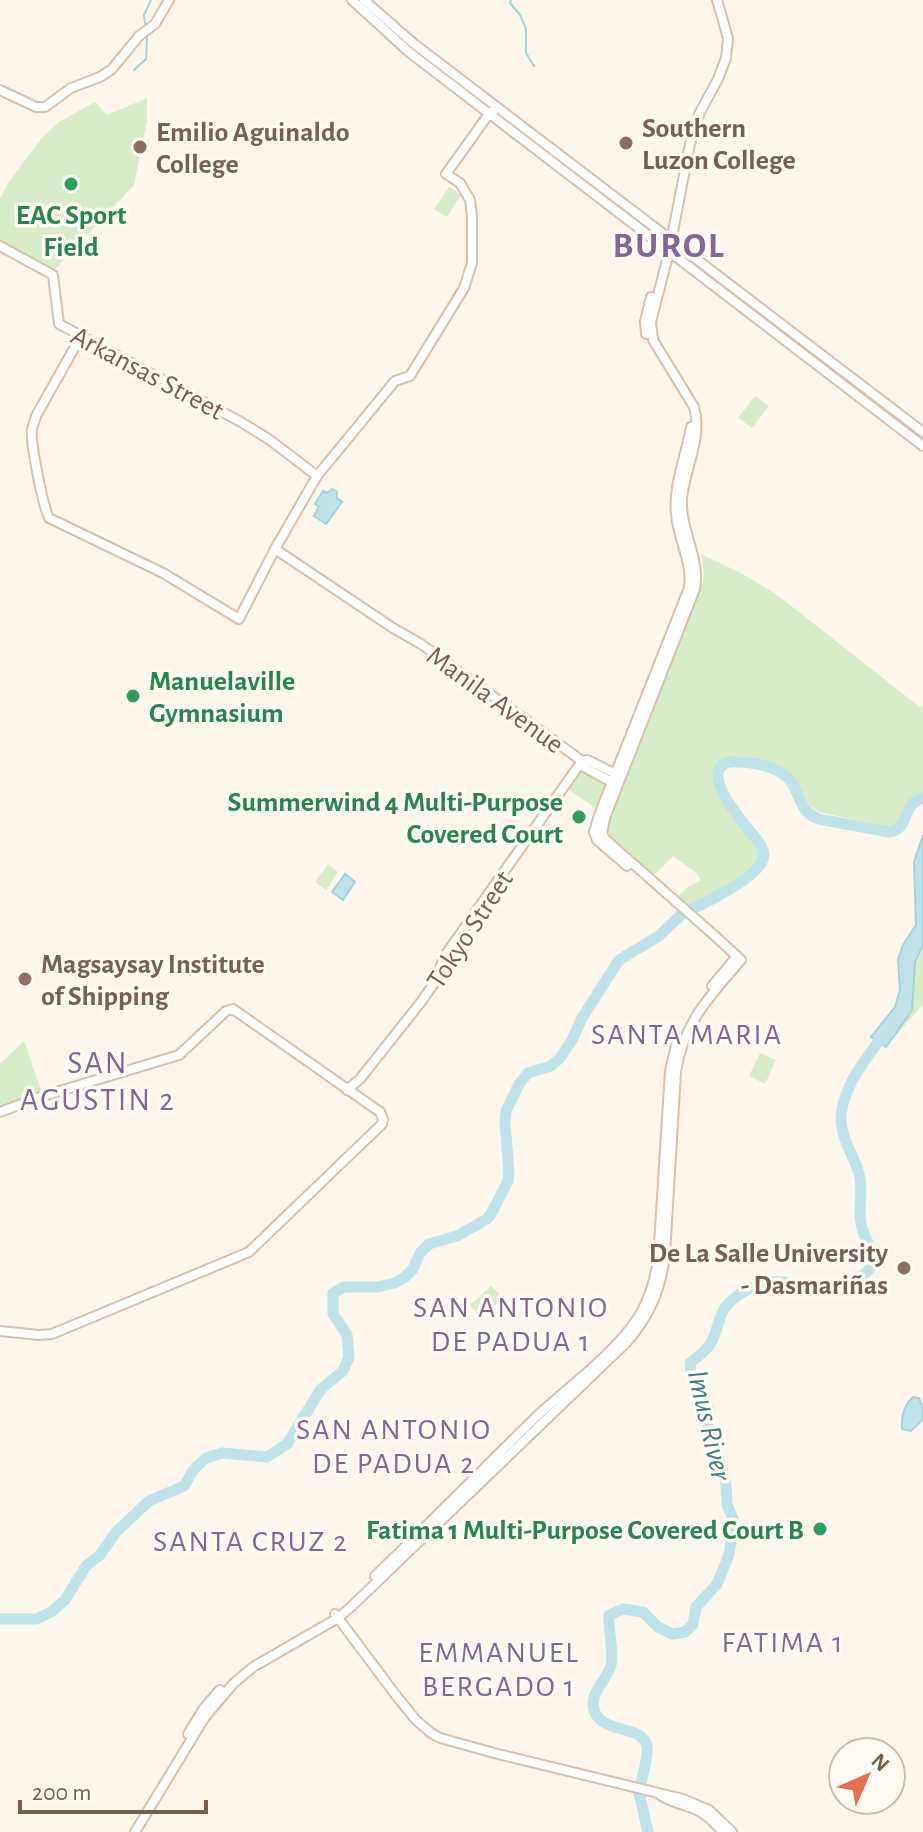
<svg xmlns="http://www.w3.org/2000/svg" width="923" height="1832" font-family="'Alegreya Sans',sans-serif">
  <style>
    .green { fill: #d8ecc9 }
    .water { fill: #bfe3e8; stroke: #a5d3da; stroke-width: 2 }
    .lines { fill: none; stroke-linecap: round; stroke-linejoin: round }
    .stream { stroke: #a5d3da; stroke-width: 2 }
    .river { stroke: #bfe3e8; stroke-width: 11 }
    .secondary-casing { stroke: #d6c0b0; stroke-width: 12 }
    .secondary { stroke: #fff; stroke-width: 8 }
    .education-dot { fill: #8d6e63; stroke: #fffaf3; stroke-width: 3 }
    .leisure-dot { fill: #2e9e5b; stroke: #fffaf3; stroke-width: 3 }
    .labels { text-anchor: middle; stroke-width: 7; stroke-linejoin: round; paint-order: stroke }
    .education-label { font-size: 28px; font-weight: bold; fill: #785e54; stroke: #fffaf3; text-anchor: start }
    .leisure-label { font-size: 28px; font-weight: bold; fill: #27864d; stroke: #fffaf3; text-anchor: end }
    .street-label { font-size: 28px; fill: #7a5c4d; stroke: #fffaf3 }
    .neighbourhood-label { font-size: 30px; letter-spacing: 2px; fill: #846695; stroke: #fffaf3 }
    .water-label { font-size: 30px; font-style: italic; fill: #437c86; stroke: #fffaf3 }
    .quarter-label { font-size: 32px; letter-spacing: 2px; fill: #846695; stroke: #fffaf3 }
    .district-label { font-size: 36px; font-weight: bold; letter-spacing: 2px; fill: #846695; stroke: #fffaf3 }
  </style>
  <rect width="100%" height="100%" fill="#fdf6ec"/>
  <g class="green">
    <polygon points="147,98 147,121 134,185 54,270 0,241 0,199 8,183 42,138 59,122 95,102 107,115"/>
    <polygon points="449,187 461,195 447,217 434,209"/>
    <polygon points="755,396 769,406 752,428 738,418"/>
    <path d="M701,554L741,573L776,594L921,708L923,704V794C897,803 907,809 894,826L888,827L819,812C799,800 806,793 794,778C780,760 730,749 714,767L713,777L717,791L755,844L759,856L757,862L752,867L722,890L688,905L678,896L688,887L701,880L695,872L673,856L652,877L607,838L606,832L703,582L704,571Z"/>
    <polygon points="581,771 609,785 598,810 568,789"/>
    <polygon points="328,864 338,872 326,890 315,882"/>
    <polygon points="923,945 923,1004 886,1047 912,1010 915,962"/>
    <polygon points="24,1041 43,1096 0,1112 0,1064"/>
    <polygon points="760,1053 776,1060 765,1084 749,1076"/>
    <polygon points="491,1286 503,1298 482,1318 470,1305"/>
  </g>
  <g class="water">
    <polygon points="332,489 337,492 337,498 342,502 326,524 314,516 319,507 315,504 323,491 327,493"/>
    <polygon points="923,835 923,945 915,962 912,1010 886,1047 871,1037 895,1007 900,990 898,960 903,945 916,925 914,862"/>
    <polygon points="345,874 355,882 343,900 332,892"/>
    <path d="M913,1397L919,1398L923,1407V1419L911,1431L902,1429C901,1417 904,1405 913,1397Z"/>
  </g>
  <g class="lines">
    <g class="stream">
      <polyline points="511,0 510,3 520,15 526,29 526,53 534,66"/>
      <polyline points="145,23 144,15 151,0"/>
      <polyline points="134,70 146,59 147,38"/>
    </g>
    <g class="river">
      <path d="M692,909C709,901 758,877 763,859C765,852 762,847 758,841C746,826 716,793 718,773C719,764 728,761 737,762C754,762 782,767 792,783C800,796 800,810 816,818C823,821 832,821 840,823C856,826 872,829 889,832C912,828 899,806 923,798"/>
      <polyline points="0,1619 36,1619 51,1612 65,1600 86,1566 100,1555 116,1532 149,1501 184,1486 194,1469 206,1458 222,1453 267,1457 287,1444 321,1389 343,1371 349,1357 347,1335 333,1314 333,1293 344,1287 377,1287 395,1283 404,1278 413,1269 420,1253 429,1244 457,1236 487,1219 491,1214 508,1181 509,1172 505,1123 506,1111 519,1084 528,1073 551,1066 560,1058 572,1040 582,1018 619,960 659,936 683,913"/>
      <path d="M641,1784C643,1773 648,1759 647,1747C644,1724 602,1735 594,1710C589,1692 607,1681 611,1665C614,1654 608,1629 609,1615L623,1609L643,1612L658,1627L672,1634L685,1632L693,1624L696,1607L717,1584L729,1555L734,1522L727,1504L726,1484L719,1458L708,1426L709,1409L698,1384L691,1374L690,1363C696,1358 703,1353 708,1347C716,1338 717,1324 722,1313C730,1296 753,1285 771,1282C782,1280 791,1284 801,1285C819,1287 860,1285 870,1268C878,1254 865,1241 862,1228C857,1210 864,1191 859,1174C855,1158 845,1145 842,1128C835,1095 867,1057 886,1032"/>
      <polyline points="639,1793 648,1832"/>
    </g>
    <defs>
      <g id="secondary">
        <polyline points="352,0 409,52 923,446"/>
        <polyline points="364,0 413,43 923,432"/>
        <polyline points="0,90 36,107 45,107 71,88 100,77 112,69 139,36 155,24 169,0"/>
        <polyline points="0,246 53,275 59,324 241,422 270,440 317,476"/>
        <polyline points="646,334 645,321 651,297"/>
        <path d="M81,336L36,416C35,420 33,424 32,429C30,442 43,506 49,518L163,573L239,619L275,549L317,476L395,381L410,376L464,288L472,263V216L470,200L460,183L446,174L486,118L497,107"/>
        <polyline points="275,549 393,628 421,644 582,761 584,767 615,784"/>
        <polyline points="582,761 588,760 621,777"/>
        <path d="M627,866L597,840L594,832L599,815L689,588C693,563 678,540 676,514C673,485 686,456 691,427"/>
        <polyline points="712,986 737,956"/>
        <polyline points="347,1090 360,1079 421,1002 435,982 444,957 582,761"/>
        <polyline points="0,1112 43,1096 179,1055 226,1011 233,1009 380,1112 383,1119 382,1124 249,1252 52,1334 39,1335 0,1331"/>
        <path d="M375,1576C429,1524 482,1470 536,1417C568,1387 613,1355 637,1319C649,1301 654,1282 658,1261L670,1071L676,1045"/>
        <polyline points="335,1614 398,1698 416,1720 431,1733 440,1738 498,1754 683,1799 709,1810 732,1832"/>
        <polyline points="188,1734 204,1708 220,1690"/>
        <path d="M659,1794C670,1803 684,1804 697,1810C708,1815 715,1824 723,1832"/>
        <path d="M135,1832L205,1717L233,1684L253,1667L338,1618L351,1607L626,1343C649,1317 661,1290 665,1255L676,1072C683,1023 710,996 741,960L715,936L605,839L602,833L605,818L695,589C701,559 680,530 682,498C685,468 703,437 694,407L653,340L651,322L669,252L690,144L699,114L718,79L726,58L728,38L717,0"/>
      </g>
    </defs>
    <use href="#secondary" class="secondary-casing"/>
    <use href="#secondary" class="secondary"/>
  </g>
  <g class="education-dot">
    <circle cx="626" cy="143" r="8"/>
    <circle cx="140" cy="147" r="8"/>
    <circle cx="25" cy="979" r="8"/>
    <circle cx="904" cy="1268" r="8"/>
  </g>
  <g class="leisure-dot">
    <circle cx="71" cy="184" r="8"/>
    <circle cx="133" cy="696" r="8"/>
    <circle cx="579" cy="817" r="8"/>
    <circle cx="820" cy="1529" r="8"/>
  </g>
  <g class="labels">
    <g class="education-label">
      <text x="642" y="137">Southern<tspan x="642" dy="32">Luzon College</tspan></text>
      <text x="156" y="141">Emilio Aguinaldo<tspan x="156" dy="32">College</tspan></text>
      <text x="41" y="973">Magsaysay Institute<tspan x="41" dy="32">of Shipping</tspan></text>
      <text x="888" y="1262" text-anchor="end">De La Salle University<tspan x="888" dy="32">- Dasmariñas</tspan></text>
    </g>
    <g class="leisure-label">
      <text x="71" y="224" text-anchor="middle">EAC Sport<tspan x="71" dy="32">Field</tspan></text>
      <text x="149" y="690" text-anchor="start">Manuelaville<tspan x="149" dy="32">Gymnasium</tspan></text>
      <text x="563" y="811">Summerwind 4 Multi-Purpose<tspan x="563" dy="32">Covered Court</tspan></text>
      <text x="804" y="1539">Fatima 1 Multi-Purpose Covered Court B</text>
    </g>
    <g class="street-label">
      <text transform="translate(148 372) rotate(28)" y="10">Arkansas Street</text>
      <text transform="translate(496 699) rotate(36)" y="10">Manila Avenue</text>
      <text transform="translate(469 929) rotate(-57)" y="10">Tokyo Street</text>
    </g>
    <g class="neighbourhood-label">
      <text x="687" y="1044">SANTA MARIA</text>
      <text x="511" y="1317">SAN ANTONIO<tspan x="511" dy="34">DE PADUA 1</tspan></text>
      <text x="394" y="1439">SAN ANTONIO<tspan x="394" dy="34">DE PADUA 2</tspan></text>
      <text x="251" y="1551">SANTA CRUZ 2</text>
      <text x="783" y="1652">FATIMA 1</text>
      <text x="499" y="1662">EMMANUEL<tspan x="499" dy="34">BERGADO 1</tspan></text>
    </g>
    <g class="water-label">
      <text transform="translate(710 1425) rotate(77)" y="10">Imus River</text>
    </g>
    <g class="quarter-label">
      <text x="98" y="1073">SAN<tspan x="98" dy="37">AGUSTIN 2</tspan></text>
    </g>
    <g class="district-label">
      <text x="669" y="257">BUROL</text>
    </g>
  </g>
  <g transform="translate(867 1776) rotate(45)"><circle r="38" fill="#fffaf3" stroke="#cabbb1" stroke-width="2"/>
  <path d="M0-6L14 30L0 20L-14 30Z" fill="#e76f51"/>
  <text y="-12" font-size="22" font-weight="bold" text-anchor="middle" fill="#7a5c4d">N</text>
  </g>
  <path d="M20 1800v12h186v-12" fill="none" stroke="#7a5c4d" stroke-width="4"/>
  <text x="32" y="1800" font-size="24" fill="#7a5c4d" stroke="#fffaf3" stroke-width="6" paint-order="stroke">200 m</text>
</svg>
